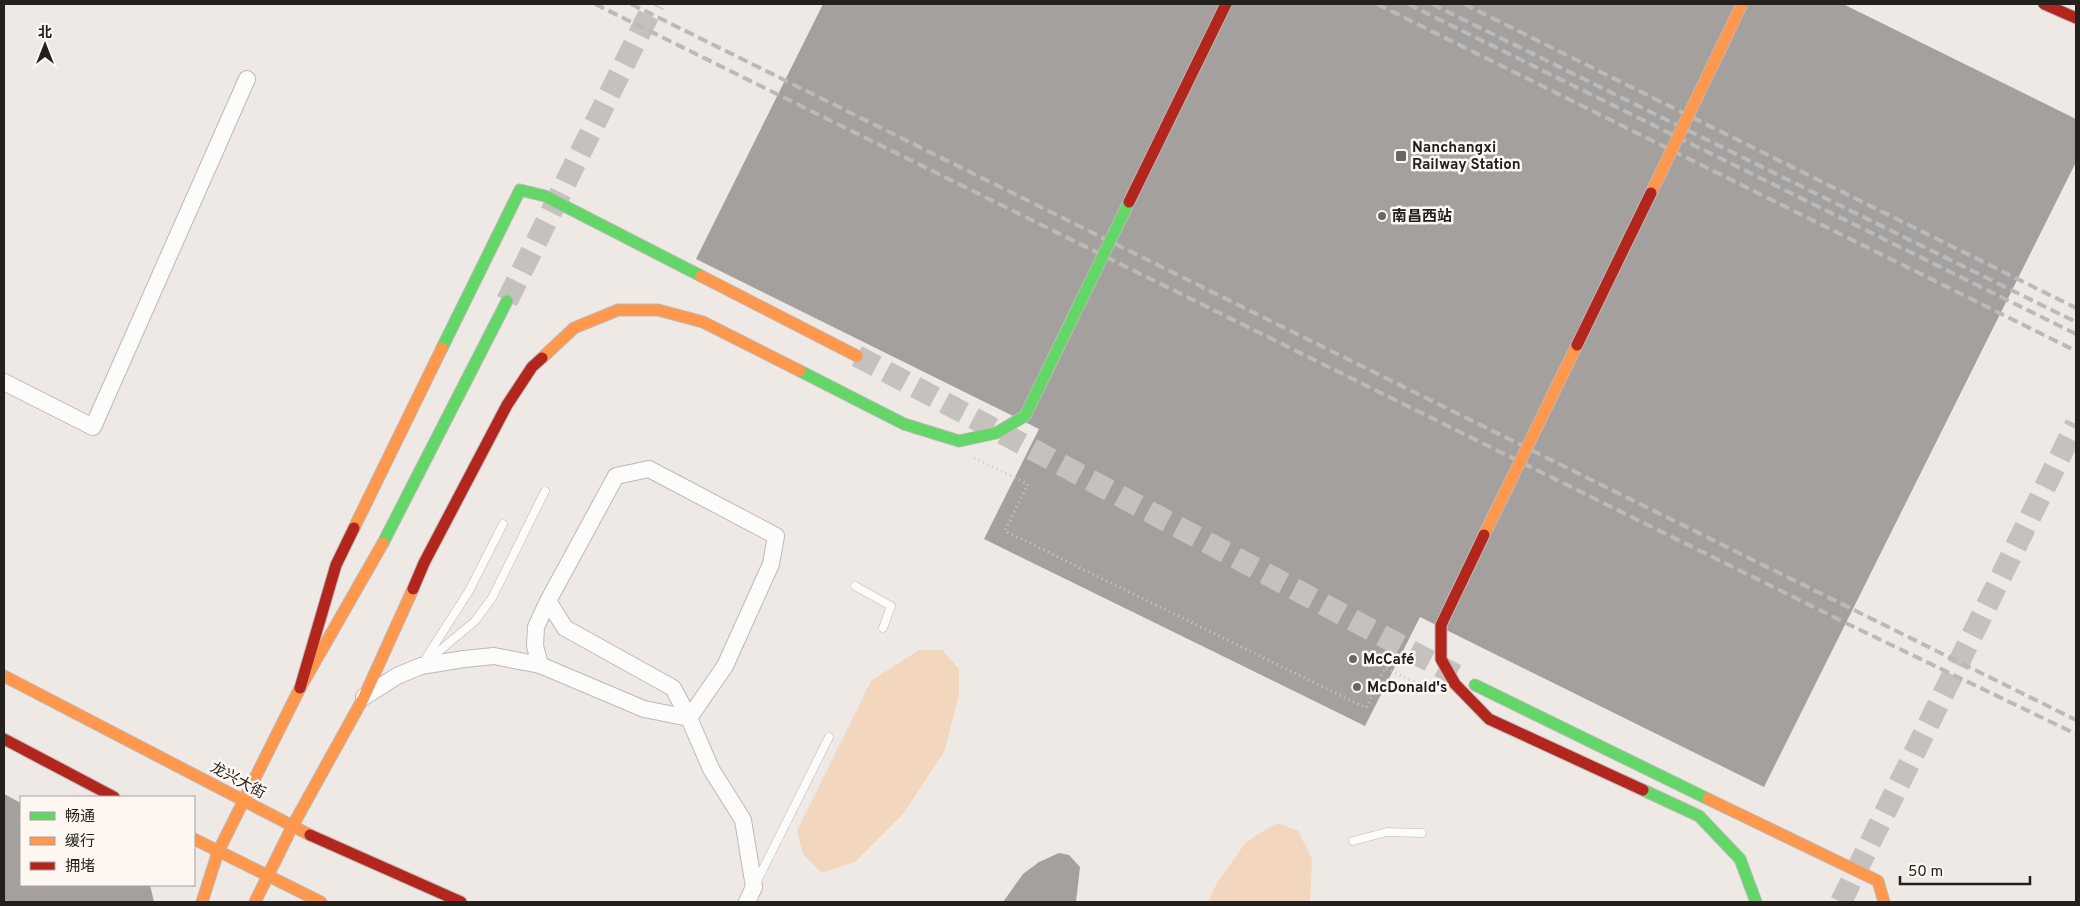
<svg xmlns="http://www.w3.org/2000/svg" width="2080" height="906" font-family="Overpass,'Noto Sans SC',sans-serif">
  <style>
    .green { fill: #f2d6be }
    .building { fill: #a4a09e }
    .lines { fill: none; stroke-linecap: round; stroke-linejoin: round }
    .secondary-tunnel { stroke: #c5c1bd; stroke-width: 22; stroke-dasharray: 22 11; stroke-linecap: butt }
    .lane-casing { stroke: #bdb9b6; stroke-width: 9 }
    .street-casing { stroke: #bdb9b6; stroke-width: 18 }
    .fast-casing { stroke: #bdb9b6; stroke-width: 13 }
    .slow-casing { stroke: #bdb9b6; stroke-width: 13 }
    .jam-casing { stroke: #bdb9b6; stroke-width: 13 }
    .path { stroke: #ccc9c8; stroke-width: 3; stroke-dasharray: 1 4; stroke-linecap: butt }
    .lane { stroke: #fcfcfb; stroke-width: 8 }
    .street { stroke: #fcfcfb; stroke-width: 16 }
    .fast { stroke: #63d668; stroke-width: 11 }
    .slow { stroke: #ff974d; stroke-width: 11 }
    .jam { stroke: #b3261e; stroke-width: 11 }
    .rail { stroke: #bbbaba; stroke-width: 4; stroke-dasharray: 10 5; stroke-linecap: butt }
    .fast-bridge-casing { stroke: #bdb9b6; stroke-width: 13; stroke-linecap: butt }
    .slow-bridge-casing { stroke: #bdb9b6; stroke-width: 13; stroke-linecap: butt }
    .jam-bridge-casing { stroke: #bdb9b6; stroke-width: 13; stroke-linecap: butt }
    .fast-bridge { stroke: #63d668; stroke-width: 11 }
    .slow-bridge { stroke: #ff974d; stroke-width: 11 }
    .jam-bridge { stroke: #b3261e; stroke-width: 11 }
    .poi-dot { fill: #6a6663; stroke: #fef6f0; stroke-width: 2 }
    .labels { text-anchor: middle; stroke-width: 5; stroke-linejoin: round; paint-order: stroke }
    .poi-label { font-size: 15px; font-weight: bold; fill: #23201d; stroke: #fef6f0; text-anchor: start }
    .street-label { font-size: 15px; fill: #23201d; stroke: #fef6f0 }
  </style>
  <rect width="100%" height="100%" fill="#eee9e5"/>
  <g class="green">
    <polygon points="919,650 942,650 959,669 959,695 944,752 903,814 855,862 822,873 803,854 797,831 871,681"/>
    <polygon points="1277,823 1298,831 1312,859 1310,902 1208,902 1217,883 1246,842"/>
  </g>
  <g class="building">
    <polygon points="823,4 1843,4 2076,119 2076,162 1764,787 1420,617 1365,726 984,539 1039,429 696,259"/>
    <polygon points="4,794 21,803 21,885 150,885 154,902 4,902"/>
    <polygon points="1059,853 1069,855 1080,867 1076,902 1003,902 1023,874 1039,862"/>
  </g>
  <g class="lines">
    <g class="secondary-tunnel">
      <polyline points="507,301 654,4"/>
      <polyline points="857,356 1456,675"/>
      <polyline points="1841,902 2076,424"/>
    </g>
    <defs>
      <g id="lane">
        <polyline points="855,586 891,606 883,628"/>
        <polyline points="426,658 469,591 503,524"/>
        <polyline points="426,662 475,621 492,598 545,491"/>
        <polyline points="1353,841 1387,832 1422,833"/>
        <polyline points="756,883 829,737"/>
      </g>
      <g id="street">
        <polyline points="4,382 93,427 247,79"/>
        <polyline points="540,665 535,646 536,627 548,601 616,476 649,469 776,536 771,564 725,666 689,718 673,688 565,628 548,601"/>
        <polyline points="364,697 397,676 421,666 464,659 494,656 540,665 644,709 689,718 711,769 743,820 754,887 747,902"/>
      </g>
      <g id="fast">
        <polyline points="442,348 520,190 545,196 701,276"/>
        <polyline points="800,371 904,424"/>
        <polyline points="383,543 507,301"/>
        <polyline points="1475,685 1708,799"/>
        <polyline points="1643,790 1699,816 1740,859 1756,902"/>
      </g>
      <g id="slow">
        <polyline points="701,276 857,356"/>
        <polyline points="542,358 574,328 618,310 658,310 703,322 800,371"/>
        <polyline points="354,528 442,348"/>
        <polyline points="4,676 310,835"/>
        <polyline points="1708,799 1878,881 1884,902"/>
        <polyline points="194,839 321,902"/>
        <polyline points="202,902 218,852 300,688 383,543"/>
        <polyline points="255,902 292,827 364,697 413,589"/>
      </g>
      <g id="jam">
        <polyline points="2044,4 2076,18"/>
        <polyline points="413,589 424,563 507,405 532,367 542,358"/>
        <polyline points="300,688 336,565 354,528"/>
        <polyline points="1489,719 1643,790"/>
        <polyline points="4,739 114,797"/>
        <polyline points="310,835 461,902"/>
      </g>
    </defs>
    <use href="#lane" class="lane-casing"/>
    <use href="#street" class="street-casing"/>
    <use href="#fast" class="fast-casing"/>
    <use href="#slow" class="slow-casing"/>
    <use href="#jam" class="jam-casing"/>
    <polyline class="path" points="974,458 1028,484 1005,531 1366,708 1385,668 1437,693"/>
    <use href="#lane" class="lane"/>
    <use href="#street" class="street"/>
    <use href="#fast" class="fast"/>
    <use href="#slow" class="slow"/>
    <use href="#jam" class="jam"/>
    <g class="rail">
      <polyline points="595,4 1852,626 2076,734"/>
      <polyline points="631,4 2076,720"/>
      <polyline points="1377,4 2076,351"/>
      <polyline points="1408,4 2076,334"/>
      <polyline points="1432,4 2076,322"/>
      <polyline points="1464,4 2076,308"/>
    </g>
    <defs>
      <polyline id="fast-bridge" points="904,424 959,441 996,433 1025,416 1129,202"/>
      <g id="slow-bridge">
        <polyline points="1651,193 1742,4"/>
        <polyline points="1484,535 1577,345"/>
      </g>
      <g id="jam-bridge">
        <polyline points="1129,202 1226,4"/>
        <polyline points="1577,345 1651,193"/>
        <polyline points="1484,535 1441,625 1441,659 1455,684 1489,719"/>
      </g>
    </defs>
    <use href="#fast-bridge" class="fast-bridge-casing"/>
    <use href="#slow-bridge" class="slow-bridge-casing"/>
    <use href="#jam-bridge" class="jam-bridge-casing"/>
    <use href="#fast-bridge" class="fast-bridge"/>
    <use href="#slow-bridge" class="slow-bridge"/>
    <use href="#jam-bridge" class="jam-bridge"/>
  </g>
  <g class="poi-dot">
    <rect x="1395" y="150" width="12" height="12" rx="2.5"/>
    <circle cx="1382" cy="216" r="5"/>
    <circle cx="1353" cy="659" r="5"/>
    <circle cx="1357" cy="687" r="5"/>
  </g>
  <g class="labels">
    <g class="poi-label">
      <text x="1412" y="152">Nanchangxi<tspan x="1412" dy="17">Railway Station</tspan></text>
      <text x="1392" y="221">南昌西站</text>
      <text x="1363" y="664">McCafé</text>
      <text x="1367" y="692">McDonald's</text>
    </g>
    <g class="street-label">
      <text transform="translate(238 780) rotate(28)" y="5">龙兴大街</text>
    </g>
  </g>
  <rect width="2080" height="906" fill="none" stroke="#23201d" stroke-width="10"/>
  <rect x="20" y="796" width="175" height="90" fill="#fef6f0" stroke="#a6a09c"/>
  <rect x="30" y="812" width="25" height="8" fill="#63d668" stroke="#a6a09c"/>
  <text x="65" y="821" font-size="15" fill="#23201d">畅通</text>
  <rect x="30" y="837" width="25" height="8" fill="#ff974d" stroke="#a6a09c"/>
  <text x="65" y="846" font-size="15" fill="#23201d">缓行</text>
  <rect x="30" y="862" width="25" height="8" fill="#b3261e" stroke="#a6a09c"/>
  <text x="65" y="871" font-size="15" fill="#23201d">拥堵</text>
  <g transform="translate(45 45)" stroke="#fef6f0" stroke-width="4" paint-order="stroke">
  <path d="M0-4L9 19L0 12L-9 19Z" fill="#23201d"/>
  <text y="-8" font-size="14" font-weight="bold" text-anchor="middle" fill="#23201d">北</text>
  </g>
  <path d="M1900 876v8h130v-8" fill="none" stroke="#23201d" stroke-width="2.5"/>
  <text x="1908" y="876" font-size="15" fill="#23201d" stroke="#fef6f0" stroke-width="4" paint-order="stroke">50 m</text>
</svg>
